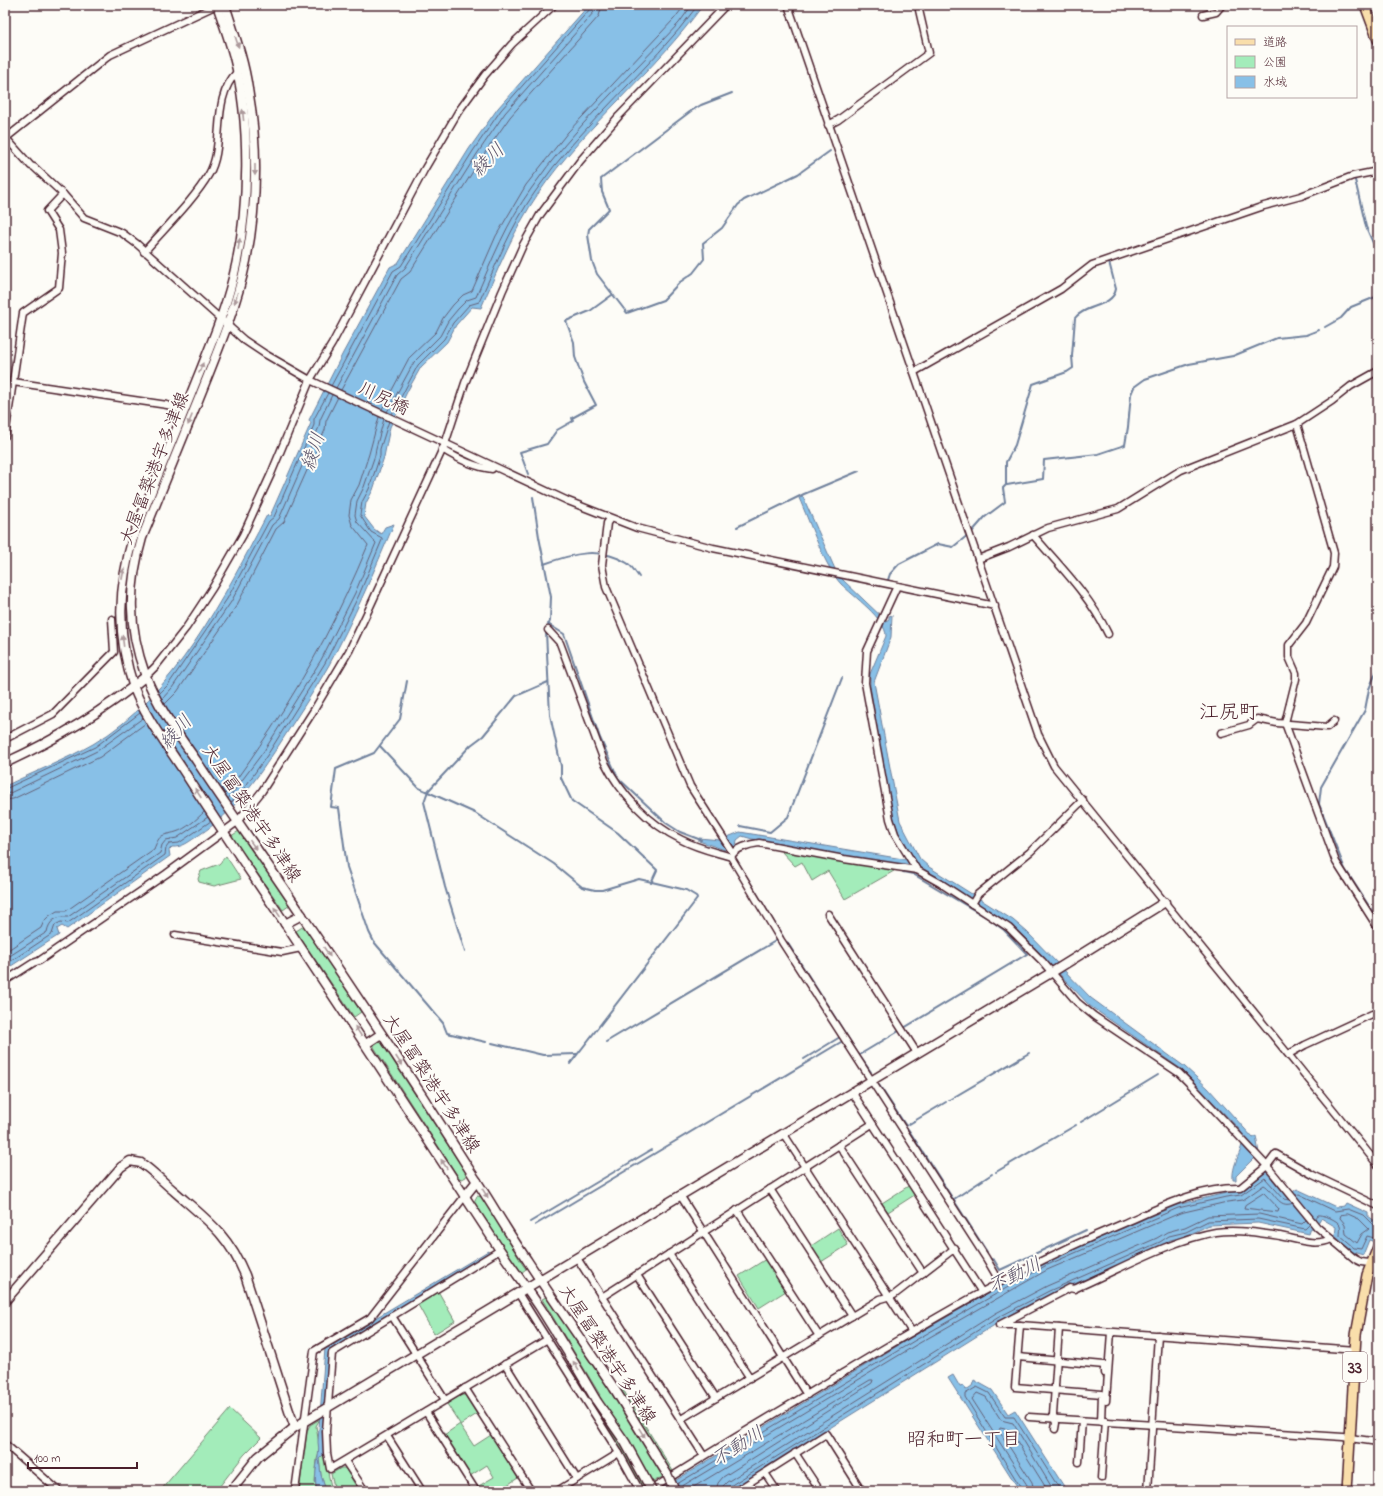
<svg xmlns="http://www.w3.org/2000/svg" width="1383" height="1496" font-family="'Indie Flower','Klee One',sans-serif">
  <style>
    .green { fill: #a3ecba; stroke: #768672 }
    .water { fill: #88c0e7; stroke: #6f809c }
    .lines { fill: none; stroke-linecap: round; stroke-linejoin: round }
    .shore { stroke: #635f76; stroke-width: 1 }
    .stream { stroke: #6f809c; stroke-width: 2 }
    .street-casing { stroke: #4a1f2b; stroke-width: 9 }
    .secondary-casing { stroke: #4a1f2b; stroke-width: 11 }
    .primary-casing { stroke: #4a1f2b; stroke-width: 12 }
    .street { stroke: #fdfcf7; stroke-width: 6 }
    .secondary { stroke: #fdfcf7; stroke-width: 8 }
    .primary { stroke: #f9deab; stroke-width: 9 }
    .secondary-bridge-casing { stroke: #4a1f2b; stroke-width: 11; stroke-linecap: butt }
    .secondary-bridge { stroke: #fdfcf7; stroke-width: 8 }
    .oneway { fill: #ac999b }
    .labels { text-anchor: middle; stroke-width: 4; stroke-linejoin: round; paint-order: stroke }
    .shield { fill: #fdfcf7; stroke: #806168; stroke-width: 1 }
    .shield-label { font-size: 17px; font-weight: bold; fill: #4a1f2b }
    .street-label { font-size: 18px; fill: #4a1f2b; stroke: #fdfcf7 }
    .water-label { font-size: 19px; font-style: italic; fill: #60576d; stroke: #fdfcf7 }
    .neighbourhood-label { font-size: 19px; fill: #4a1f2b; stroke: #fdfcf7 }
    .quarter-label { font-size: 20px; fill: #4a1f2b; stroke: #fdfcf7 }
  </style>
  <rect width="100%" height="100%" fill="#fdfcf7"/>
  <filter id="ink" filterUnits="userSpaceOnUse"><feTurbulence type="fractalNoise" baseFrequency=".025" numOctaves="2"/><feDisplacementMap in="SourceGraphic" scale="8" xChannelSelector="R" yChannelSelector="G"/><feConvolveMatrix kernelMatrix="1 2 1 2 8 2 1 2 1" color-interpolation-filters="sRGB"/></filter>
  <g filter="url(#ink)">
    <g class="green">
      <polygon points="239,831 290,905 283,910 231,836"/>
      <polygon points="780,850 894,869 894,871 845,899 828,871 812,881 802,862 795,866"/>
      <polygon points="226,856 241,879 214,886 199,882 198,879 201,871 219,864"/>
      <polygon points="304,926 361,1012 354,1017 296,931"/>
      <polygon points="377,1041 381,1042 466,1173 466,1177 462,1179 459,1178 374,1047 374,1043"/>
      <polygon points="910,1185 916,1194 888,1212 882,1203"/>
      <polygon points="477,1196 482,1197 523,1265 526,1269 521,1273 474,1202"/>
      <polygon points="838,1228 848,1245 821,1262 811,1246"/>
      <polygon points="766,1259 786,1291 759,1308 739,1276"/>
      <polygon points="438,1291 455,1321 434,1334 417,1303"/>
      <polygon points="546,1297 609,1389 619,1383 673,1471 642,1488 590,1403 600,1395 542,1299"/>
      <polygon points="461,1395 465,1395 477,1414 460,1425 474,1446 491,1435 518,1478 498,1491 480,1491 477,1487 494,1477 487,1465 470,1476 444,1435 460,1424 447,1404"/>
      <polygon points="230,1409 261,1438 244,1455 216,1491 160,1491"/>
      <polygon points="320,1419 316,1426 320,1450 317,1459 315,1481 317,1491 299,1491 307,1431 310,1425"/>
      <polygon points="324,1454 332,1491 326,1491 321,1475 319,1459"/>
      <polygon points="341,1468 345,1468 359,1491 335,1491 331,1474"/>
    </g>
    <g class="water">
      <path d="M589,5H703C654,73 585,125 538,194C514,229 498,269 481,308L472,307L456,325L447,342L421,367L408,390L390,427L384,457L373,490L366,503L364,516L374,529L381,534L385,527L394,524C374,571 354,619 329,665C314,692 296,718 279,745C257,778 234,813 199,835C190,841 182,848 172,847L169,850L170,856L67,929L62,926L57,929L59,935L5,970V786C34,772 65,760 93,744C174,697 225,595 267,515L270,516L311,423L309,420L343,353L390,267L398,263L469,149L498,108Z"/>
      <path d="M803,497L835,569L843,580L886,621L889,619V616L892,615L891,637L874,682L900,821L920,859L929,867L1013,920L1027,932L1091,998L1185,1067L1208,1088L1253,1138L1256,1136L1259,1153L1236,1176V1180H1233C1231,1160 1249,1146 1240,1130L1181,1069L1090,1006L1025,938L1008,923L922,869L752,839L742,836L737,840L736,846L725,850L699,841V838L720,840L740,832L915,861L899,834L891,810L870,686V674L886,636C886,619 853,596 841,584C824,566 810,522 799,498Z"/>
      <polygon points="1266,1172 1287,1196 1297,1189 1336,1207 1344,1206 1346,1203 1368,1213 1368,1216 1378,1223 1378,1243 1369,1240 1363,1255 1353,1252 1335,1236 1336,1227 1321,1218 1314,1229 1311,1228 1309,1234 1258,1223 1209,1225 1187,1236 1170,1240 1162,1246 1051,1294 1001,1321 729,1491 658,1491 912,1337 1043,1262 1177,1205 1226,1193 1240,1191"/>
      <path d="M488,1251L489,1253L331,1349L329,1352L323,1425L324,1454L319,1459L321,1475L326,1491H317C312,1472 321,1458 318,1442L325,1348Z"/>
      <polygon points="953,1375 960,1387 963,1386 966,1390 972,1386 974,1380 992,1390 1008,1414 1015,1410 1065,1488 1064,1491 1020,1491 948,1378"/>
    </g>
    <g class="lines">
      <g class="shore">
        <polyline points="331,386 393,271 401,266 473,151 501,110 590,9 591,5"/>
        <polyline points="336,388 397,275 405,268 477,154 505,113 594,12 596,5"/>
        <polyline points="341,390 401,279 410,272 482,157 510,117 599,16 602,5"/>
        <polyline points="382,409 409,358 436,332 443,318 453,305 463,295 472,291 496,236 526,185 568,132 674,19 685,5"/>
        <path d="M387,412L414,362L440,336L448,321L458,309L467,300L476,297C492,260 507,222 531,189C573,128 629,77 679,23L692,5"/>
        <path d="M392,414L418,365L444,339L453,323L469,305L479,302C496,265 511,226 535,192C582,123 649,72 698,5"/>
        <polyline points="159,694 168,685 227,599 269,521 274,517 314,425 314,419 328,393"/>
        <polyline points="162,699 172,688 231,602 272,525 279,519 319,427 320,420 332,395"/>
        <polyline points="165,704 177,692 237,605 276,529 284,522 325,430 326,421 338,397"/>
        <polyline points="5,789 95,747 140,713"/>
        <polyline points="5,794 10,793 97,751 143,718"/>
        <path d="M225,794C242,773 256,751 271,729C310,670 341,610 368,545L352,525L349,515L351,500L359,485L369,454L379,417"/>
        <polyline points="228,799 264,751 321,660 355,593 376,543 357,522 355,515 357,501 364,487 375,455 376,448 384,419"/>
        <polyline points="5,800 13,799 100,757 146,723"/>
        <polyline points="231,803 245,787 268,754 325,663 359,595 382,540 382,538 371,532 360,515 362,502 369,489 380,456 380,449 389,421"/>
        <path d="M5,952L41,928L44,921L49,916L57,911H66L154,849C160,833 162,836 176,832C186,829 197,819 204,812"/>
        <path d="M5,959L47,932C49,921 56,916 68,917L160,853L162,845L166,840L177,838L208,817"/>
        <polyline points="5,965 52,934 55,925 61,922 68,923 165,855 166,848 169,844 179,843 211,821"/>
        <polygon points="1264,1193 1279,1209 1278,1212 1244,1208 1245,1205"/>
        <polyline points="1296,1195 1299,1194 1335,1211 1348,1209 1363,1215 1374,1226 1378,1227"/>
        <polygon points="1348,1214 1359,1219 1369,1229 1362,1234 1357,1243 1346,1234 1345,1224 1340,1218 1341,1215"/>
        <path d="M1315,1219L1318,1215C1323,1214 1337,1220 1340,1225C1341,1228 1340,1233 1340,1236L1354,1248L1361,1249L1367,1236L1378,1239"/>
        <polyline points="677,1484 914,1341 1045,1266 1178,1208 1226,1197 1241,1195 1265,1178 1284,1199 1289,1200"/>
        <path d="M679,1488L916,1345L1047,1270L1180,1213L1227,1202L1243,1200L1264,1185C1274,1190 1278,1210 1293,1203"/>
        <polyline points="687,1491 870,1380 873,1380 872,1383 723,1477 718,1483 716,1491"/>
        <polyline points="722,1491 723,1486 727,1482 996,1313 1047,1286 1157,1238 1167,1232 1185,1227 1208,1216 1259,1214 1302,1224 1306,1220"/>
        <polyline points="727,1491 730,1486 999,1317 1049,1291 1160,1242 1169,1236 1186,1232 1208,1221 1258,1219 1305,1229 1310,1224"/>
        <polyline points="1023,1491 965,1397 965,1394 977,1387 989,1393 1005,1417 1014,1417 1059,1488 1060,1491"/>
        <polyline points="1028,1491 1027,1485 972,1399 977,1393 986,1397 1001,1420 1013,1423 1054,1491"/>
        <polyline points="1034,1491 1032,1482 999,1431 1000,1428 1010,1430 1048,1491"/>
      </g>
      <g class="stream">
        <polyline points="732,93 701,105 691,111 601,179 602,192 609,209 589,229 588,235 592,261 597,274 627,313 663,300 680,282 693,273 704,259 703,243 722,228 738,205 744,200 798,174 830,151"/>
        <polyline points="1355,180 1366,227 1378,254"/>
        <polyline points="1325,327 1341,318 1351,307 1378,296"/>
        <polyline points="528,474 520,452 547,444 557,430 573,421 572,418 596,405 584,382 575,357 574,342 566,321 590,311 612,295"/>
        <polyline points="1007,485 1043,479 1044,460 1098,454 1125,445 1128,427 1131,394 1134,387 1145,379 1189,364 1233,356 1277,338 1306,335 1319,330"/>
        <polyline points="533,497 539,537 551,597 550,621 546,632 550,715 561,766 561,778 572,801 618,833 657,870 651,883"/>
        <polyline points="737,527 804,494 859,471"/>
        <path d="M971,533L985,517L1005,502L1003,488L1006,485V462L1015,445L1033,384L1067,372L1073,368L1072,356L1075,318C1084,305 1113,307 1116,289L1109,262"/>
        <path d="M544,564C572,554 599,546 627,563C632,566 636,573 639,577"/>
        <polyline points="888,580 890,574 899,564 938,544 953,547 968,535"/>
        <polyline points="548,624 564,634 600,738 618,778 666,823 680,832 701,840"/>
        <polyline points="1378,668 1369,689 1365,710 1321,787 1319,804 1345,869 1378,920"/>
        <polyline points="407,681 400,719 374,753 336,769 331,807 339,808 347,867 369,932 374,942 443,1023 447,1033 486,1042"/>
        <polyline points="380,746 419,788 475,813 554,864 582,887 595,890 602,890 639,879 686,890 696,896 697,899 570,1064"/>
        <polyline points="740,826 770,832 788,817 842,678"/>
        <polyline points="736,859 783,937"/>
        <polyline points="787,942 859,1055 1027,954 1004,930 989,919 913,874 903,872"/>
        <polyline points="465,952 445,887 424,802 428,791 471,745 483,736 516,696 548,682"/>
        <polyline points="606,1042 777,940"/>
        <polyline points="492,1043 543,1055 577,1054"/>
        <polyline points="859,1055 871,1072"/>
        <polyline points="804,1059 840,1037"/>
        <polyline points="879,1085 906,1126 946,1102"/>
        <polyline points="949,1100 1029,1053"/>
        <polyline points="1081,1122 1158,1075"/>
        <polyline points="908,1129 987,1252"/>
        <polyline points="996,1172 1076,1125"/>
        <polyline points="954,1199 992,1174"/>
        <polyline points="530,1222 651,1150"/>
        <polyline points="535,1225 841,1042"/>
        <polyline points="991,1259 994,1260 1000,1270 1086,1230"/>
      </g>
      <defs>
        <g id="street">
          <polyline points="788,5 1038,734 1054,766 1378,1165"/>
          <polyline points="1203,15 1216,12 1222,5"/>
          <polyline points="828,125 838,120 929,53 919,10 919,5"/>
          <polyline points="5,137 31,166 34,167 63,194 84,218 122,233 137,244 244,340 265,354 310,380 568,501 637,528 713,548 995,606"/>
          <polyline points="6,138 110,55 217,5"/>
          <path d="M144,252C164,229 194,200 209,174C226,145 210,100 237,72"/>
          <polyline points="914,372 1061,289 1092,265 1264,206 1301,196 1353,176 1378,171"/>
          <polyline points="13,382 167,405 184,411"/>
          <polyline points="1297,424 1334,553 1333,567 1306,623 1289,645 1289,657 1296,673 1296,679 1285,723 1336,862 1378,928"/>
          <polyline points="5,436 23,313 59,288 62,253 59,230 47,211 63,194"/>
          <path d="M442,449C458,459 474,467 492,469"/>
          <polyline points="610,519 607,523 602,565 606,587 690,786 733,853"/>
          <path d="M1033,535C1060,566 1090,596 1108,634"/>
          <polyline points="978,559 1009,547 1048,528 1118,509 1181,470 1297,424 1332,401 1351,386 1378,371"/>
          <polyline points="897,586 867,651 865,683 890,819 895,834 917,870"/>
          <path d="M548,630L560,643L604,761C620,793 648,824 682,840C697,848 715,852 731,857L782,942L986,1258L1000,1282"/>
          <polyline points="146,676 156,666 186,628 213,587 243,535 271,474 310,380 332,344 424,170 458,112 485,75 512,44 554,5"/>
          <polyline points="1221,733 1249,725 1257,719 1277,723 1327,727 1334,721"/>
          <polyline points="5,739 53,714 114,652 112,619"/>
          <path d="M731,857C735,848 750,844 759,843L844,859L917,870L940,883L1009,928L1042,961L1077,1002L1094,1016L1179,1073L1192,1086L1267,1166L1317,1227L1355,1259L1361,1262L1378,1264"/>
          <polyline points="972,904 978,894 1030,852 1083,800"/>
          <polyline points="828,914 917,1053"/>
          <polyline points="175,935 282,952 301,948"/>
          <polyline points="5,981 33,963 39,961 166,874 237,822 262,791 314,710 349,651 368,611 445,444 465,383 502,292 523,245 540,215 580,161 619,116 726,5"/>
          <polyline points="1289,1054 1305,1045 1372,1014 1378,1013"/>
          <polyline points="852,1092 981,1291"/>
          <polyline points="783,1133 912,1332"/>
          <polyline points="839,1145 923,1273"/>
          <polyline points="770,1189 852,1316"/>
          <polyline points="680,1195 807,1395"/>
          <polyline points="737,1210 819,1336"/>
          <polyline points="500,1250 332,1353 326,1431 327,1453 330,1469 546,1340"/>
          <polyline points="669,1254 750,1378"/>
          <polyline points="577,1258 704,1456"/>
          <polyline points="637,1275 716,1398"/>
          <polyline points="518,1293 619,1453 640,1491"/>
          <polyline points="602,1297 872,1124"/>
          <polyline points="392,1316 445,1400"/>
          <path d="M1001,1324L1070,1288L1074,1289C1118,1270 1170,1240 1216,1232C1236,1229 1261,1233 1280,1236C1296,1239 1316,1247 1331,1239"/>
          <polyline points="999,1325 1020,1325 1356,1350"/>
          <polyline points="1020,1325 1015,1387 1102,1394 1101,1422"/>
          <polyline points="1018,1357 1104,1365 1104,1373"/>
          <polyline points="505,1364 577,1479"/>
          <polyline points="465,1388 531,1491"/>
          <polyline points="1106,1401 1111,1332"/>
          <polyline points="426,1412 476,1491"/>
          <polyline points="1029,1417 1343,1437 1378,1442"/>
          <polyline points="681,1419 880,1299 894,1295 955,1248"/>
          <polyline points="1055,1429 1056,1423 1053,1415 1059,1328"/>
          <polyline points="387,1436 422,1491"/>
          <polyline points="5,1444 59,1491"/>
          <polyline points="795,1453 820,1491"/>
          <polyline points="345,1461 365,1491"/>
          <polyline points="1079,1462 1082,1421"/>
          <polyline points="765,1473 777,1491"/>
          <polyline points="1101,1478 1105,1420"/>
          <polyline points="295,1491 314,1351 370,1318 465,1196"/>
          <polyline points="557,1491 619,1453"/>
          <path d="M649,1491C712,1450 777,1413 841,1374C933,1319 1023,1265 1122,1224C1159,1208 1199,1187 1240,1188L1267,1166L1276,1154L1313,1175L1378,1206"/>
          <polyline points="736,1491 826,1434 862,1491"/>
          <polyline points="1148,1491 1158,1335"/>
        </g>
        <g id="secondary">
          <path d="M217,5C223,22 229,39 234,57C251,123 250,211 233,278C223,318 206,356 191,394C172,441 153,487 134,534C118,587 116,635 134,688C145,717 166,744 183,770C214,818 246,866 278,913C352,1024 425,1135 498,1247C512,1268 527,1288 541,1309C560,1339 578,1369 596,1400"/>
          <path d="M225,5C234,33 244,60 248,89C258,145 257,205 246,261C236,308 217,353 199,398C180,444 161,491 142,538C128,586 128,627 145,674C157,706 177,733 196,760C231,813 268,864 303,917C362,1003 420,1091 476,1180C493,1206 509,1234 527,1260C555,1303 585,1345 614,1388"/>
          <path d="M5,763C55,740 103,712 146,676"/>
          <polyline points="285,924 302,915"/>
          <polyline points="366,1044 381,1034"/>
          <polyline points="465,1196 477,1181"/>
          <path d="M5,1301L121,1167L130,1161L141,1163C153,1171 163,1182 174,1191C207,1220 228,1234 245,1275L289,1411L295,1427"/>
          <polyline points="231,1491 258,1457 295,1427 1054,971 1165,902"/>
        </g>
        <g id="primary">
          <polyline points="1365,5 1378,40"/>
          <polyline points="1347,1491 1356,1335 1367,1275 1378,1247"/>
        </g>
      </defs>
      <use href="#street" class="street-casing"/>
      <use href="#secondary" class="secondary-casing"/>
      <use href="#primary" class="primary-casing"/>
      <use href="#street" class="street"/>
      <use href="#secondary" class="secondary"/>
      <use href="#primary" class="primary"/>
      <defs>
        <g id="secondary-bridge">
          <polyline points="614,1388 667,1474 675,1491"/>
          <polyline points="596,1400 625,1442 652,1491"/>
        </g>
      </defs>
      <use href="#secondary-bridge" class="secondary-bridge-casing"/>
      <use href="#secondary-bridge" class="secondary-bridge"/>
    </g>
    <defs><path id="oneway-solid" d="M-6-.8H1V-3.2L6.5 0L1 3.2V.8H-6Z"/></defs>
    <g class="oneway">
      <use href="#oneway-solid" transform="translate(237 42) rotate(72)"/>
      <use href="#oneway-solid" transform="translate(243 115) rotate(-96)"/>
      <use href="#oneway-solid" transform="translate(255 170) rotate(90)"/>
      <use href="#oneway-solid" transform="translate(239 244) rotate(-81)"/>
      <use href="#oneway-solid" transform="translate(236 298) rotate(106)"/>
      <use href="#oneway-solid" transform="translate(201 368) rotate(-68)"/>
      <use href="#oneway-solid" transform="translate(190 420) rotate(112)"/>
      <use href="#oneway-solid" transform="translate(123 574) rotate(-79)"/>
      <use href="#oneway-solid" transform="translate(123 641) rotate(-97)"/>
      <use href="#oneway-solid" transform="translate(198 793) rotate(-123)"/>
      <use href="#oneway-solid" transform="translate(253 845) rotate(55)"/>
      <use href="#oneway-solid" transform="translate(277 912) rotate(-124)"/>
      <use href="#oneway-solid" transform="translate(327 952) rotate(56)"/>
      <use href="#oneway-solid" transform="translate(358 1031) rotate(-124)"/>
      <use href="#oneway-solid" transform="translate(399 1061) rotate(57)"/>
      <use href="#oneway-solid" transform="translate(444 1164) rotate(-123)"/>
      <use href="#oneway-solid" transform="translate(485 1193) rotate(58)"/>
      <use href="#oneway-solid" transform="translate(576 1366) rotate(-121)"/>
      <use href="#oneway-solid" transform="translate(642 1433) rotate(58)"/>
    </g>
  </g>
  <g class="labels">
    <rect class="shield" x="1343" y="1352" width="24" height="30" rx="3"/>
    <g class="shield-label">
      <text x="1355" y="1373">33</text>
    </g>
    <g class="street-label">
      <text transform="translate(384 398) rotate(25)" y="6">川尻橋</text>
      <text transform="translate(154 468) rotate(-69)" y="6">大屋冨築港宇多津線</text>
      <text transform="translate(252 813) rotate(56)" y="6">大屋冨築港宇多津線</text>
      <text transform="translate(432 1083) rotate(57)" y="6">大屋冨築港宇多津線</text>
      <text transform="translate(608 1354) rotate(57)" y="6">大屋冨築港宇多津線</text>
    </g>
    <g class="water-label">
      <text transform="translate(487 159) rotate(-44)" y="7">綾川</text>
      <text transform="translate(312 451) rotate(-71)" y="7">綾川</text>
      <text transform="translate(175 731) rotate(-47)" y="7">綾川</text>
      <text transform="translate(1014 1274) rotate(-26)" y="7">不動川</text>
      <text transform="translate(737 1445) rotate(-32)" y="7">不動川</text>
    </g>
    <g class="neighbourhood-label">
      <text x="964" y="1445">昭和町一丁目</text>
    </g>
    <g class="quarter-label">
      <text x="1229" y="718">江尻町</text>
    </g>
  </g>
  <rect width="1383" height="1496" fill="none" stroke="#fdfcf7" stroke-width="20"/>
  <rect x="10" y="10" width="1363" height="1476" fill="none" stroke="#4a1f2b" stroke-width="1.5" filter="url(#ink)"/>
  <rect x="1227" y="26" width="130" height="72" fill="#fdfcf7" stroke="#b5a4a5"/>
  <rect x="1235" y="39" width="20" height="6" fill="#f9deab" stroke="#b5a4a5"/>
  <text x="1263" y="46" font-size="12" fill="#4a1f2b">道路</text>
  <rect x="1235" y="56" width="20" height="12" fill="#a3ecba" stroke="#b5a4a5"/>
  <text x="1263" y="66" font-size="12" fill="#4a1f2b">公園</text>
  <rect x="1235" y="76" width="20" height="12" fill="#88c0e7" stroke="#b5a4a5"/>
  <text x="1263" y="86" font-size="12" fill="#4a1f2b">水域</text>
  <path d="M28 1462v6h109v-6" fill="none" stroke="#4a1f2b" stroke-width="2"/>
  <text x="34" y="1462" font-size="12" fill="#4a1f2b" stroke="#fdfcf7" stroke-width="3" paint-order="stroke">100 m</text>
</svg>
